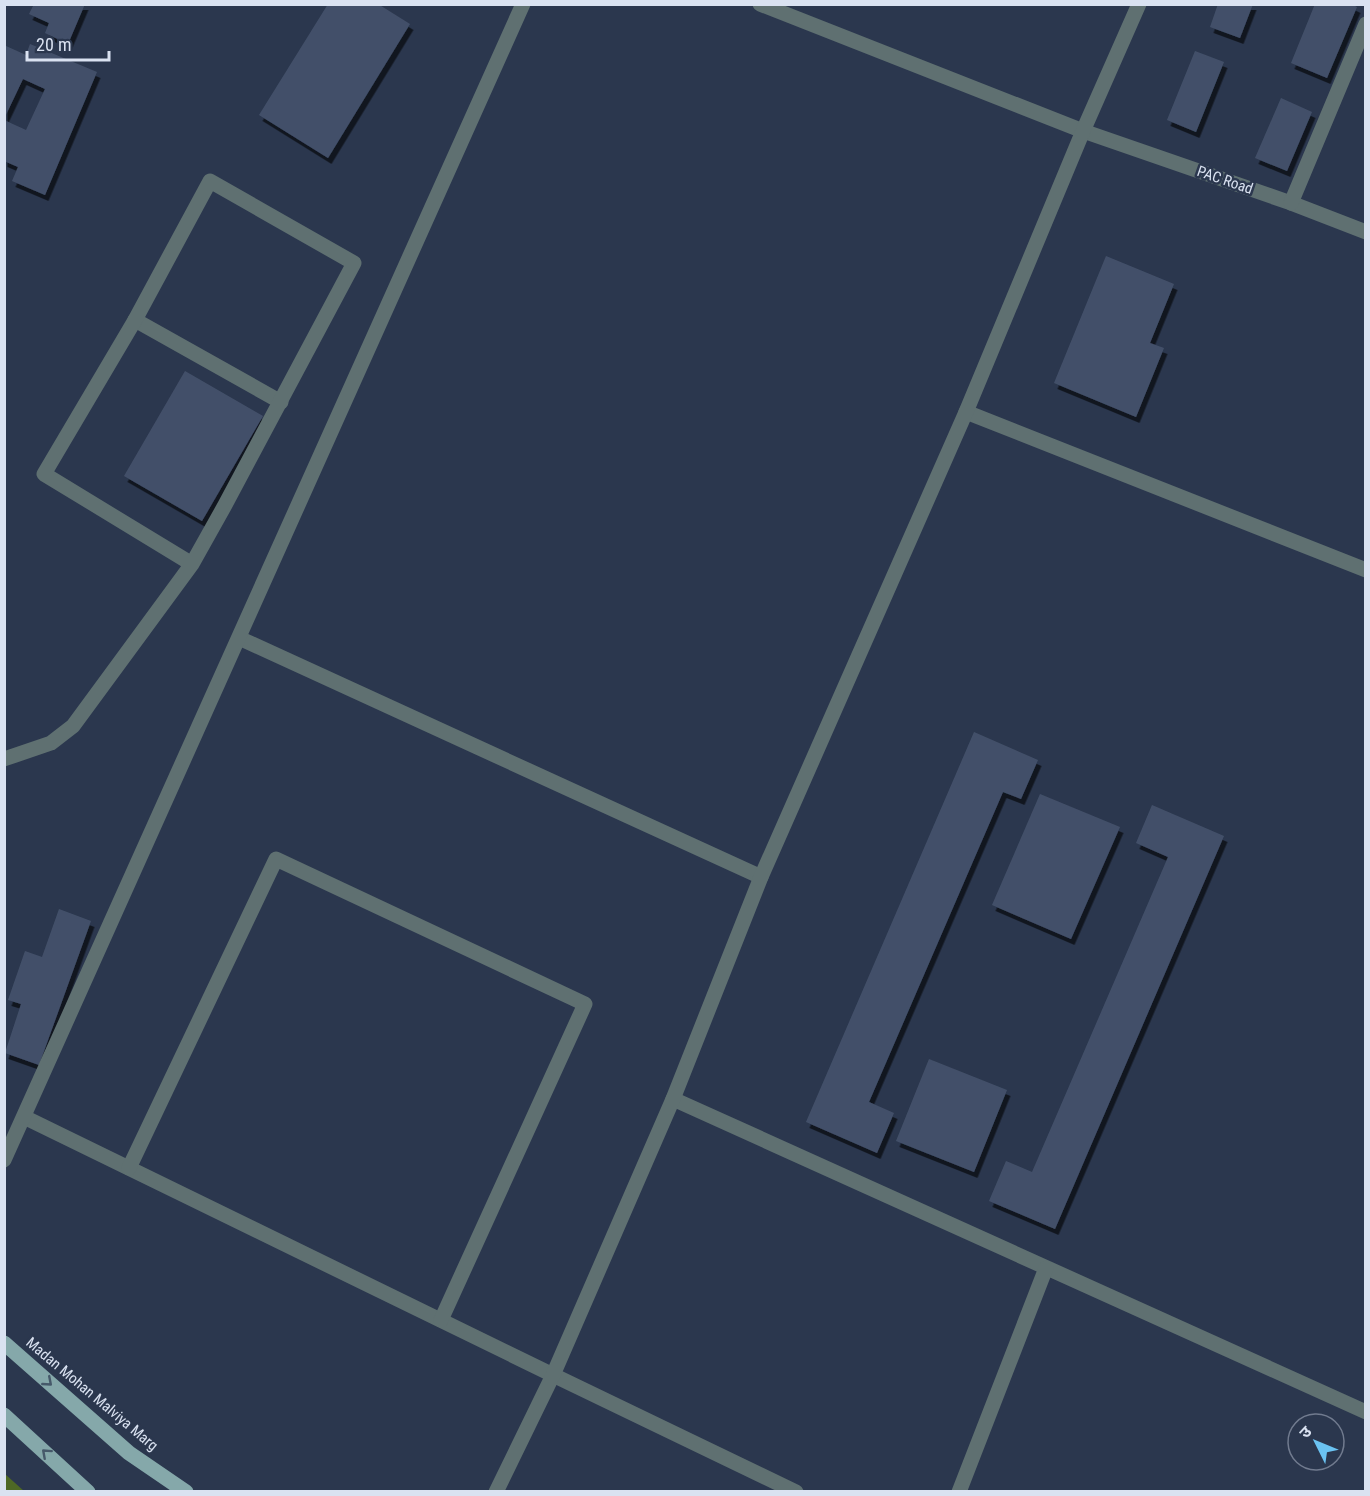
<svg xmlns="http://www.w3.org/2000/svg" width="1370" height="1496" font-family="'Roboto Condensed','Noto Sans Devanagari',sans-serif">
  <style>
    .green { fill: #4e6825 }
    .building { fill: #435069; filter: url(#shadow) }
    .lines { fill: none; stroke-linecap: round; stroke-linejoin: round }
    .minor { stroke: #5f7071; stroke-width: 15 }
    .major { stroke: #85a8aa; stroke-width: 15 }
    .oneway { stroke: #46596a }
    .labels { text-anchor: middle; stroke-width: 5; stroke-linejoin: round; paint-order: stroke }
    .street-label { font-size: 15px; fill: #dae2f1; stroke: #2b374e }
  </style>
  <defs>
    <filter id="shadow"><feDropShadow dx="3.5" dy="6" stdDeviation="0" flood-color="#0009"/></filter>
  </defs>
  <rect width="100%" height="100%" fill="#2b374e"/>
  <polygon class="green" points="4,1474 5,1474 24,1491 5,1491"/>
  <g class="building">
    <polygon points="34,4 85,4 68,44 45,33 49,23 29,14"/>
    <polygon points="328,4 378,4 410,24 328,158 259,115"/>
    <polygon points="1218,4 1253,4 1240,38 1210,27"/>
    <polygon points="1315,4 1351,4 1357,7 1327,78 1291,63"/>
    <polygon points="30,44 97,72 45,195 12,181 18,167 4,161 4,120 26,130 45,89 23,79 4,119 4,50 6,46 26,55"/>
    <polygon points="1195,51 1224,62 1196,132 1167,120"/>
    <polygon points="1281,98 1312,112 1287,171 1255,158"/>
    <polygon points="1106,256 1174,284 1150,343 1164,348 1136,417 1054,383"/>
    <polygon points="185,371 263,416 202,521 124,476"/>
    <polygon points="974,732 1038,760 1021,799 1003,792 869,1102 894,1113 877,1153 806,1122"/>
    <polygon points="1040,794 1120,827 1071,939 992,905"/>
    <polygon points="1152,805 1224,836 1055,1229 989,1201 1006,1161 1032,1172 1168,857 1136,843"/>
    <polygon points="59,909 91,921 39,1065 5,1053 21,1004 8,1000 25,951 42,957"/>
    <polygon points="929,1059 1007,1090 974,1172 896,1141"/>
  </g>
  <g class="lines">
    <g class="minor">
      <polyline points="760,4 1083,131 1291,203 1366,232"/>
      <polyline points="1291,203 1366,24"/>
      <polyline points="135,320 281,402"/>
      <polyline points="966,412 1366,570"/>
      <polyline points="239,638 761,877"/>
      <polyline points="4,759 51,743 73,726 192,564 225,505 354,263 210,181 135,320 44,474 192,564"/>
      <polyline points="673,1099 1366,1412"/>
      <polyline points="24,1117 553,1375 796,1492"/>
      <polyline points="4,1160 523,4"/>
      <polyline points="129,1168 276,859 585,1004 441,1320"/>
      <polyline points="496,1492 553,1375 673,1099 761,877 966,412 1083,131 1139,4"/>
      <polyline points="959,1492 1046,1268"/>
    </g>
    <g class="major">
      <polyline points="4,1343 129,1453 186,1492"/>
      <polyline points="4,1415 88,1492"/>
    </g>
  </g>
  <defs><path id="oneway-chevron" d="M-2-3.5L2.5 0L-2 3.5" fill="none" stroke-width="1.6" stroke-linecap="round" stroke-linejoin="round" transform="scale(1.5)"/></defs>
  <g class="oneway">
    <use href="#oneway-chevron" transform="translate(48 1382) rotate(41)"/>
    <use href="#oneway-chevron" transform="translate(46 1453) rotate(-138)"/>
  </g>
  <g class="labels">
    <g class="street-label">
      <text transform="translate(1225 180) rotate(19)" y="5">PAC Road</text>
      <text transform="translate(92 1394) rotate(40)" y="5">Madan Mohan Malviya Marg</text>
    </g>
  </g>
  <rect width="1370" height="1496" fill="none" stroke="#dae2f1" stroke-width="12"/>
  <g transform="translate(1316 1442) rotate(313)"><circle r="28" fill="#2b374e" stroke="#717b8f" stroke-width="1.5"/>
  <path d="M0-4.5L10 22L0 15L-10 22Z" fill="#6bc3f2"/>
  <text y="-9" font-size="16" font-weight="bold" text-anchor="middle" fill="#dae2f1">उ</text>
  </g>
  <path d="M27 51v9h82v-9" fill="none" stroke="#dae2f1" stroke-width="3"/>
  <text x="36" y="51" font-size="18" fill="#dae2f1" stroke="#2b374e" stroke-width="4.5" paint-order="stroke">20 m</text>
</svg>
